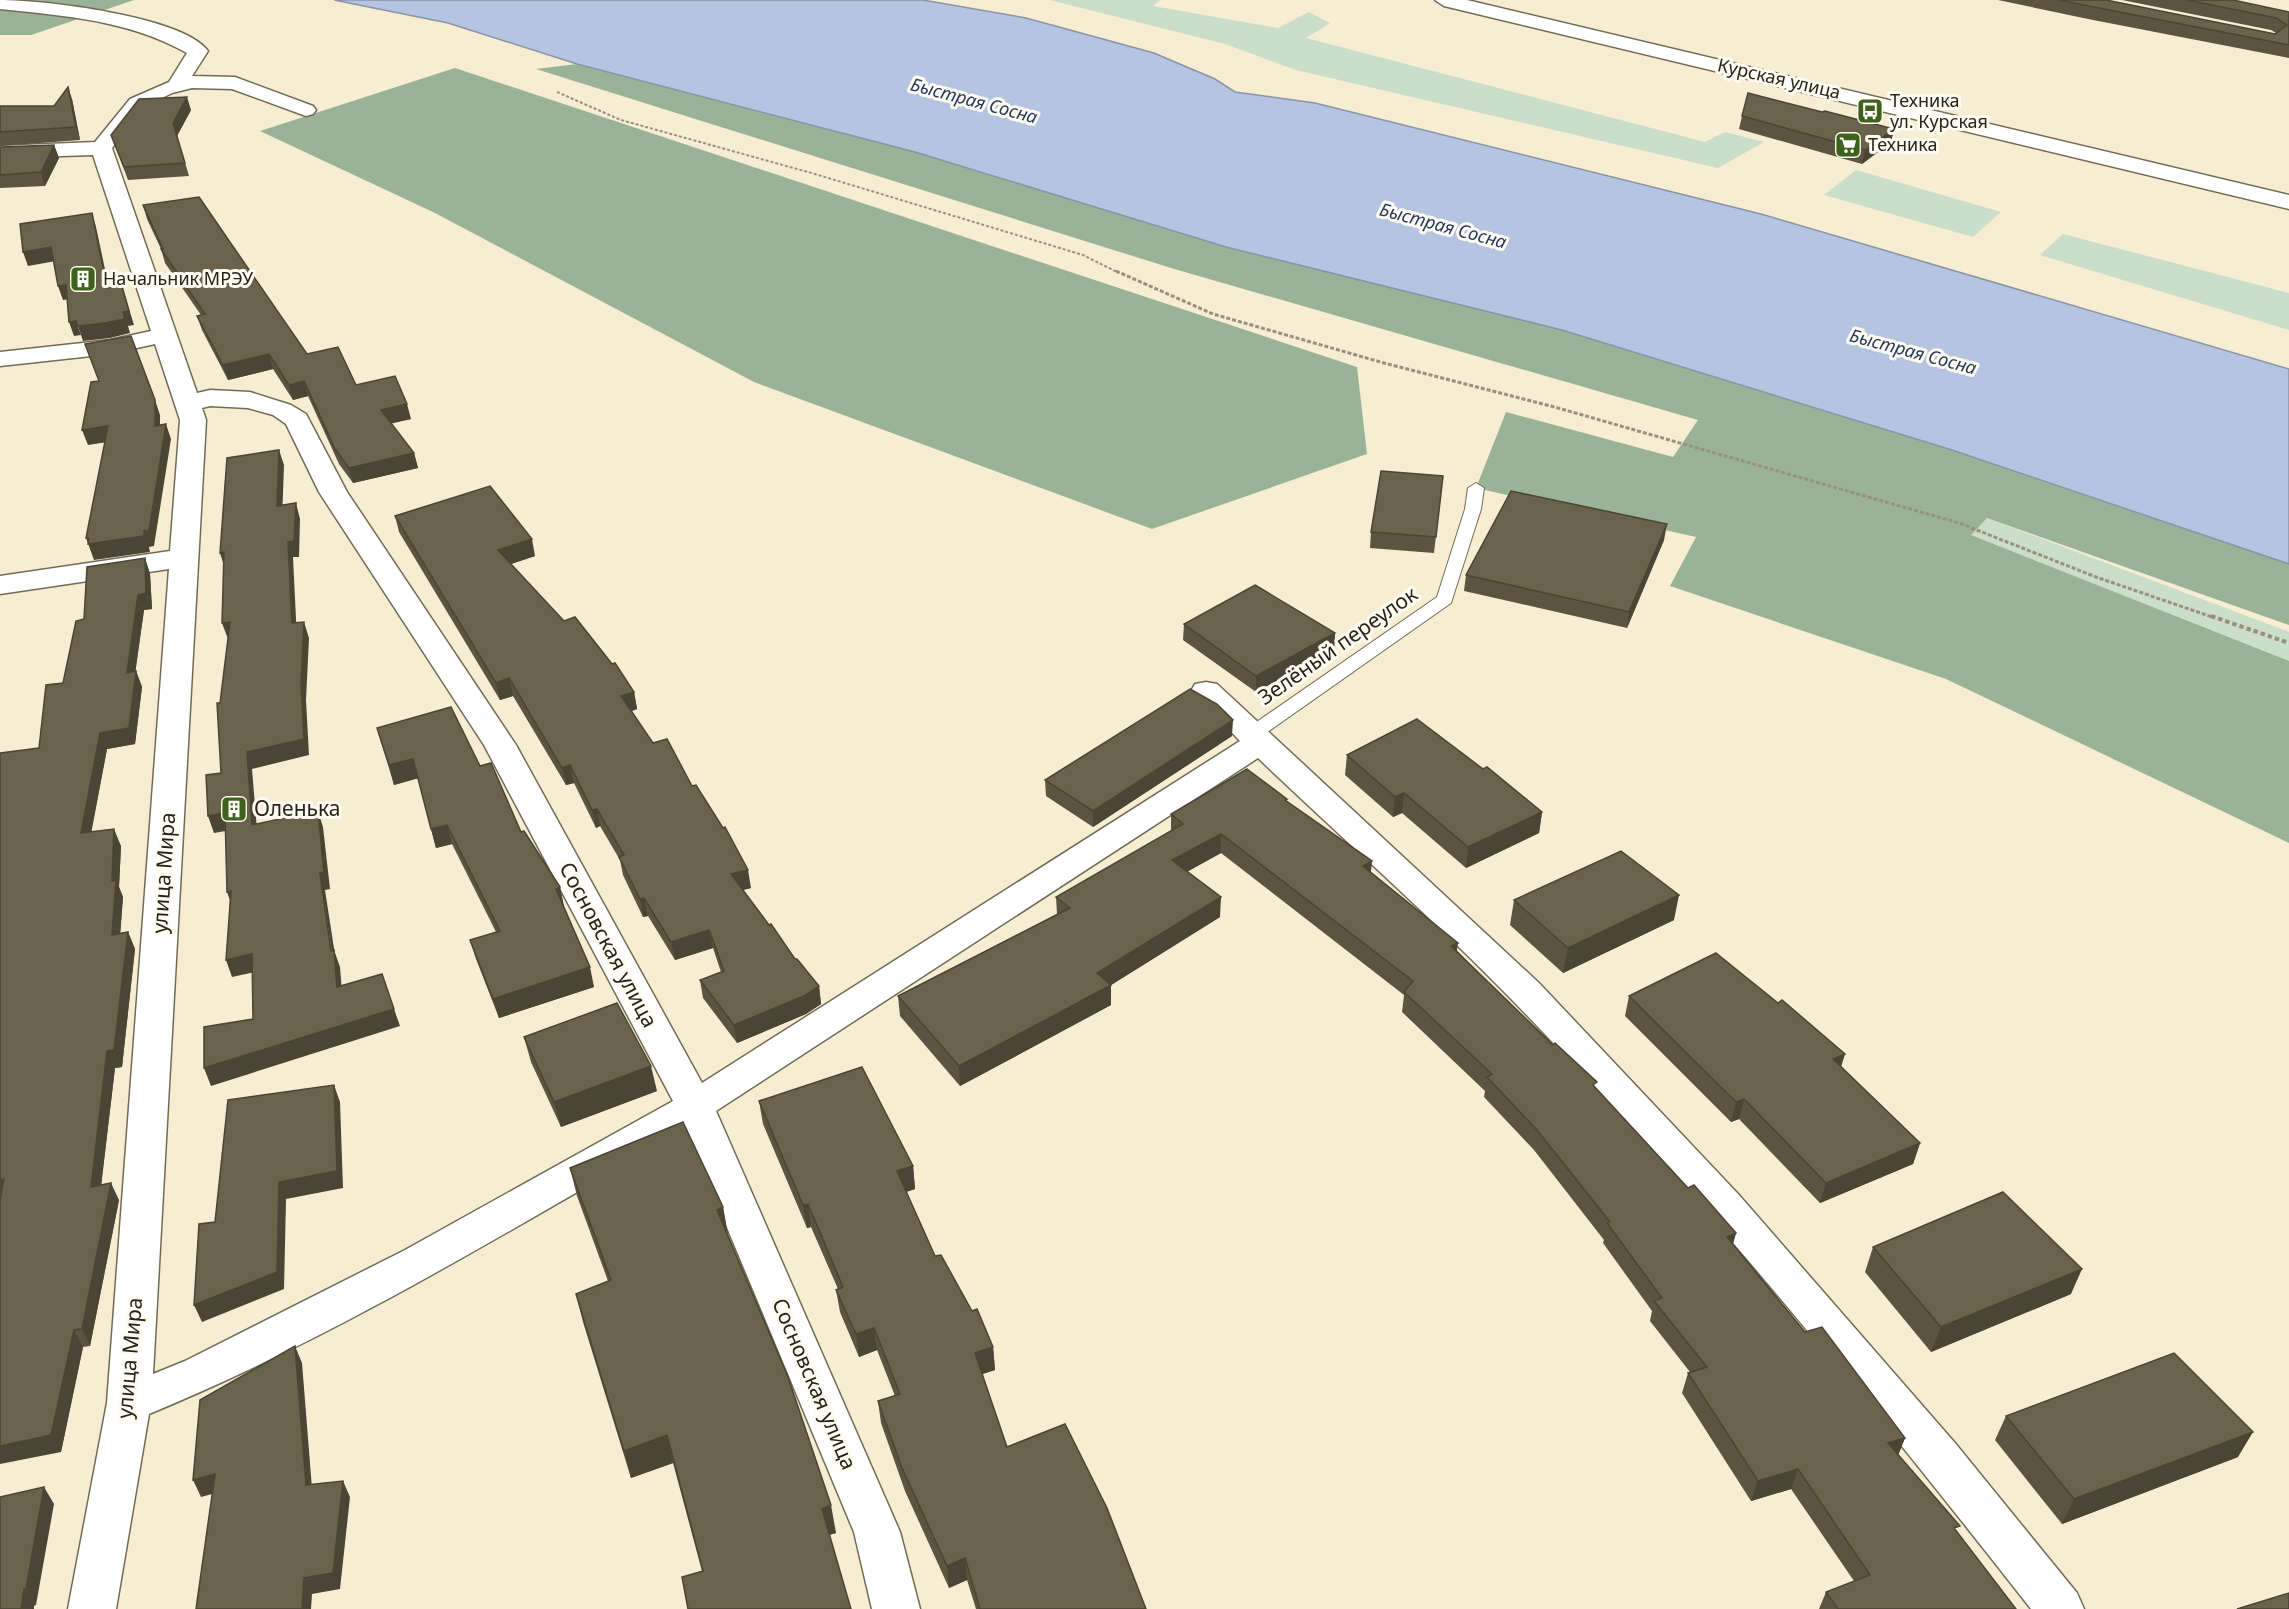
<svg xmlns="http://www.w3.org/2000/svg" width="2289" height="1609" font-family="'Noto Sans',sans-serif">
  <style>
    .green { fill: #cbdec9 }
    .forest { fill: #9ab297 }
    .water { fill: #b4c4e1; stroke: #8a94a5; stroke-width: 1.5 }
    .lines { fill: none; stroke-linecap: round; stroke-linejoin: round }
    .service-casing { stroke: #736c54; stroke-width: 2 }
    .minor-casing { stroke: #736c54; stroke-width: 3 }
    .tertiary-casing { stroke: #736c54; stroke-width: 3 }
    .path-far2 { stroke: #97917e; stroke-width: 2; stroke-dasharray: 3 2; stroke-linecap: butt }
    .path-far1 { stroke: #97917e; stroke-width: 3; stroke-dasharray: 4 2; stroke-linecap: butt }
    .path { stroke: #97917e; stroke-width: 4; stroke-dasharray: 4.5 3; stroke-linecap: butt }
    .service { fill: #fff; fill-rule: evenodd }
    .minor { fill: #fff; fill-rule: evenodd }
    .tertiary { fill: #fff; fill-rule: evenodd }
    .wall { fill: #5b5440 }
    .shaded-wall { fill: #4a4534 }
    .building { fill: #6a624a; stroke: #4a4534; stroke-width: 1.5 }
    .labels { text-anchor: middle; stroke-width: 6; stroke-linejoin: round; paint-order: stroke }
    .far-street-label { font-size: 18px; fill: #27241a; stroke: #fefbf0 }
    .far-water-label { font-size: 18px; font-style: italic; fill: #243860; stroke: #fefbf0 }
    .far-poi-label { font-size: 18px; fill: #27241a; stroke: #fefbf0; text-anchor: start }
    .street-label { font-size: 21px; fill: #27241a; stroke: #fefbf0 }
    .poi-label { font-size: 21px; fill: #27241a; stroke: #fefbf0; text-anchor: start }
  </style>
  <rect width="100%" height="100%" fill="#f6edd2"/>
  <g class="green">
    <polygon points="1050,0 1160,0 1153,6 1278,28 1309,12 1330,23 1306,38 1705,142 1725,132 1764,142 1718,168 1296,70 1225,44"/>
    <polygon points="1856,170 2001,212 1973,237 1824,195"/>
    <polygon points="2063,234 2289,293 2289,330 2040,255"/>
    <polygon points="1987,518 2289,632 2289,661 1970,535"/>
  </g>
  <g class="forest">
    <polygon points="0,0 134,0 31,35 0,35"/>
    <polygon points="577,64 915,152 1226,247 1562,330 1952,450 2289,564 2289,625 1987,518 1971,535 2289,661 2289,843 1946,679 1670,586 1696,537 1476,488 1506,412 1673,457 1698,420 1171,268 536,69"/>
    <polygon points="455,68 1357,367 1367,454 1152,529 754,382 435,213 260,131"/>
  </g>
  <polygon class="water" points="334,0 923,0 1026,18 1154,53 1215,79 1235,92 1315,103 1761,214 2289,369 2289,564 1952,450 1562,330 1226,247 915,152 577,64 448,23"/>
  <g class="lines">
    <defs>
      <polygon id="service" points="1476,483 1484,488 1481,509 1451,603 1259,738 1245,738 1243,734 1245,730 1437,597 1465,509 1468,488"/>
      <path id="minor" d="M0,0C42,0 183,16 208,51L192,76L235,77L313,106L316,110L313,114L306,116L232,89L192,88L172,93L144,107L112,148L197,393L210,390L250,392L291,405L306,414L347,492L516,745L702,1083L1240,741L1191,691L1195,684L1206,682L1217,684L1539,983L1739,1195L1955,1443L2077,1593L2084,1609H2031C1868,1401 1698,1191 1514,1002C1432,917 1343,839 1258,758L716,1111L900,1532L920,1609H872L854,1532L686,1129C510,1230 336,1337 149,1414L116,1609H68L107,1403L169,569L0,594V576L170,551L180,420L155,344L110,354L0,366V352L110,340L151,331L93,155L0,158V146L95,142L130,99L169,82L187,53C129,20 65,16 0,9ZM210,406L248,408L273,415L286,424L319,492L484,745L673,1101L405,1250L185,1361L153,1374L206,420L202,408Z"/>
      <polygon id="tertiary" points="1435,0 1467,0 2289,195 2289,209 1444,6"/>
    </defs>
    <use href="#service" class="service-casing"/>
    <use href="#minor" class="minor-casing"/>
    <use href="#tertiary" class="tertiary-casing"/>
    <polyline class="path-far2" points="557,92 621,120 815,174 1083,255 1119,273"/>
    <polyline class="path-far1" points="1116,271 1213,314 1384,363 1558,408 1959,523 2096,577 2215,618"/>
    <polyline class="path" points="2211,616 2289,643"/>
    <use href="#service" class="service"/>
    <use href="#minor" class="minor"/>
    <use href="#tertiary" class="tertiary"/>
  </g>
  <g class="wall">
    <polygon points="1998,0 2106,0 2275,34 2276,33 2271,30 2122,0 2233,0 2289,12 2289,58 2088,19"/>
    <polygon points="72,99 80,140 0,146 0,106 54,106"/>
    <polygon points="191,110 177,136 189,176 128,180 111,135"/>
    <polygon points="1742,116 1894,129 1891,142 1862,164 1739,129"/>
    <polygon points="54,145 59,158 45,186 0,188 0,147"/>
    <polygon points="143,205 307,354 356,385 411,419 391,423 414,453 418,468 353,483 339,464 308,396 293,400 273,369 228,380 202,330 197,316 201,315 165,263 161,249 147,219"/>
    <polygon points="1443,476 1434,553 1370,548 1371,532"/>
    <polygon points="395,516 535,556 511,564 564,621 634,692 637,709 631,711 653,743 692,786 751,888 743,890 795,959 819,986 821,1004 806,1014 737,1043 703,998 700,980 721,972 713,948 675,960 648,916 643,917 623,875 620,860 600,826 596,828 574,783 566,785 513,696 500,700 399,532"/>
    <polygon points="1664,540 1627,628 1464,591 1466,575"/>
    <polygon points="145,558 150,574 152,609 144,610 135,672 136,671 142,687 135,744 107,749 91,832 121,846 119,887 123,897 120,933 128,932 135,949 122,1067 115,1068 101,1185 119,1200 90,1346 83,1347 61,1452 39,748 63,683 84,619"/>
    <polygon points="1184,624 1335,633 1334,649 1256,692 1183,640"/>
    <polygon points="377,728 480,766 521,832 560,887 564,907 594,987 499,1018 476,959 470,940 496,932 452,844 436,848 418,778 394,785"/>
    <polygon points="1232,736 1093,827 1046,796 1045,780"/>
    <polygon points="1347,755 1542,812 1539,833 1466,868 1402,813 1393,817 1345,775"/>
    <polygon points="1287,801 1371,873 1457,951 1596,1088 1688,1188 1736,1233 1733,1244 1805,1332 1905,1438 1898,1455 2016,1609 1819,1609 1826,1592 1854,1581 1791,1489 1751,1501 1682,1393 1688,1373 1690,1372 1650,1321 1652,1311 1603,1243 1604,1240 1534,1150 1484,1097 1485,1091 1402,1012 1404,995 1221,853 1187,872 1220,917 1111,985 1111,1005 960,1086 900,1016 898,996 1057,914 1056,897 1171,831 1171,814"/>
    <polygon points="1514,900 1674,920 1563,973 1510,925"/>
    <polygon points="1629,996 1841,1067 1920,1143 1913,1164 1820,1203 1739,1119 1731,1122 1625,1016"/>
    <polygon points="524,1037 657,1091 561,1127 531,1062"/>
    <polygon points="759,1101 913,1166 915,1189 906,1192 935,1256 972,1311 993,1347 995,1370 982,1374 1007,1447 1146,1609 976,1609 967,1580 949,1588 905,1491 881,1423 878,1401 895,1396 877,1350 859,1357 840,1312 836,1290 838,1289 811,1227 807,1228 763,1124"/>
    <polygon points="570,1168 723,1207 728,1235 836,1533 702,1571 673,1463 631,1478 583,1322 576,1294 608,1281 577,1196"/>
    <polygon points="1873,1247 2071,1294 1931,1352 1865,1272"/>
    <polygon points="2006,1416 2238,1457 2062,1524 1995,1440"/>
  </g>
  <g class="shaded-wall">
    <polygon points="68,87 72,99 80,140 76,127"/>
    <polygon points="187,97 191,110 177,136 189,176 173,123"/>
    <polygon points="1894,129 1891,142 1862,164 1865,150"/>
    <polygon points="54,145 59,158 45,186 41,172"/>
    <polygon points="92,213 96,227 112,302 107,288"/>
    <polygon points="51,247 56,261 28,266 23,252"/>
    <polygon points="66,285 70,299 63,300 58,286"/>
    <polygon points="122,286 134,325 128,326 130,333 110,338 83,341 78,326 123,312"/>
    <polygon points="76,321 81,335 74,336 69,322"/>
    <polygon points="269,354 273,369 228,380 223,365"/>
    <polygon points="304,381 308,396 293,400 289,385"/>
    <polygon points="155,400 160,415 160,441 155,426"/>
    <polygon points="407,404 411,419 385,425 381,410"/>
    <polygon points="166,424 171,439 154,546 149,547 150,552 94,560 86,538 144,531"/>
    <polygon points="108,426 114,441 88,445 82,430"/>
    <polygon points="279,450 284,465 282,522 277,506"/>
    <polygon points="414,453 418,468 353,483 349,468"/>
    <polygon points="296,503 300,519 299,557 293,557 297,640 292,623 288,542"/>
    <polygon points="1667,524 1664,540 1627,628 1629,612"/>
    <polygon points="532,539 535,556 502,567 498,550"/>
    <polygon points="224,552 225,569 220,553"/>
    <polygon points="145,558 150,574 152,609 144,610 133,689 127,673 138,595"/>
    <polygon points="230,622 228,639 222,623"/>
    <polygon points="304,622 309,638 306,700 309,755 252,769 258,842 252,825 247,752 301,684"/>
    <polygon points="1335,633 1334,649 1256,692 1256,676"/>
    <polygon points="136,671 142,687 135,744 107,749 88,850 81,833 100,733"/>
    <polygon points="509,678 513,696 500,700 496,683"/>
    <polygon points="634,692 637,709 624,714 621,696"/>
    <polygon points="1233,720 1232,736 1093,827 1093,811"/>
    <polygon points="413,759 419,778 394,785 389,765"/>
    <polygon points="570,765 574,783 566,785 562,768"/>
    <polygon points="1404,793 1402,813 1393,817 1395,797"/>
    <polygon points="597,809 600,826 596,828 592,810"/>
    <polygon points="318,811 323,827 330,889 325,890 335,955 334,950 340,967 343,1004 337,987 320,873"/>
    <polygon points="1542,812 1539,833 1466,868 1468,847"/>
    <polygon points="225,813 231,830 214,833 208,816"/>
    <polygon points="447,825 452,844 436,848 431,829"/>
    <polygon points="114,829 121,846 119,887 123,897 119,951 112,935 112,881"/>
    <polygon points="1221,834 1221,853 1171,880 1172,860"/>
    <polygon points="1372,861 1370,881 1363,866"/>
    <polygon points="748,870 751,888 734,892 731,874"/>
    <polygon points="560,887 564,907 560,908 556,889"/>
    <polygon points="231,891 233,909 227,892"/>
    <polygon points="1679,895 1674,920 1563,973 1568,948"/>
    <polygon points="1221,897 1220,917 1108,987 1111,985 1111,1005 960,1086 959,1066 1097,973"/>
    <polygon points="644,898 648,916 643,917 640,899"/>
    <polygon points="709,930 713,948 675,960 671,942"/>
    <polygon points="128,932 135,949 122,1067 115,1068 99,1204 91,1187 107,1051"/>
    <polygon points="1458,943 1455,963 1451,946"/>
    <polygon points="252,954 259,971 232,977 226,960"/>
    <polygon points="590,967 594,987 499,1018 493,999"/>
    <polygon points="819,986 821,1004 806,1014 737,1043 734,1025"/>
    <polygon points="394,1009 400,1026 211,1086 204,1068"/>
    <polygon points="1845,1054 1839,1074 1833,1059"/>
    <polygon points="651,1066 657,1091 561,1127 554,1102"/>
    <polygon points="334,1085 340,1102 343,1188 286,1199 284,1289 202,1322 194,1305 279,1182"/>
    <polygon points="1744,1099 1739,1119 1731,1122 1736,1102"/>
    <polygon points="1920,1143 1913,1164 1820,1203 1826,1183"/>
    <polygon points="913,1166 915,1189 900,1194 897,1171"/>
    <polygon points="4,1179 0,1198 0,1180"/>
    <polygon points="111,1183 119,1200 90,1346 82,1329"/>
    <polygon points="808,1204 811,1227 807,1228 803,1205"/>
    <polygon points="723,1207 728,1236 717,1210"/>
    <polygon points="1736,1233 1730,1253 1727,1237"/>
    <polygon points="2082,1269 2071,1294 1931,1352 1941,1327"/>
    <polygon points="874,1328 877,1350 859,1357 856,1334"/>
    <polygon points="74,1330 83,1347 61,1452 0,1464 0,1446"/>
    <polygon points="295,1346 302,1363 313,1501 306,1485"/>
    <polygon points="993,1347 995,1370 977,1376 975,1353"/>
    <polygon points="2253,1432 2238,1457 2062,1524 2074,1499"/>
    <polygon points="667,1435 673,1463 631,1478 624,1451"/>
    <polygon points="1905,1438 1897,1458 1888,1443"/>
    <polygon points="1798,1469 1791,1489 1751,1501 1758,1481"/>
    <polygon points="215,1474 223,1491 201,1497 193,1480"/>
    <polygon points="343,1481 350,1497 340,1589 312,1594 311,1609 302,1609 304,1578"/>
    <polygon points="44,1487 54,1504 36,1605 34,1606 34,1609 21,1609 24,1589"/>
    <polygon points="831,1505 836,1533 826,1536 822,1509"/>
    <polygon points="965,1558 967,1580 949,1588 947,1566"/>
  </g>
  <g class="building">
    <polygon points="2058,0 2106,0 2275,34 2287,25 2276,18 2187,0 2233,0 2289,12 2289,45"/>
    <polygon points="68,87 76,127 0,132 0,106 54,106"/>
    <polygon points="1748,93 1822,112 1825,111 1894,129 1865,150 1742,116"/>
    <polygon points="187,97 173,123 185,163 124,167 111,135 139,99"/>
    <polygon points="54,145 41,172 0,175 0,147"/>
    <polygon points="199,197 307,354 338,347 356,385 395,376 407,404 381,410 414,453 349,468 335,449 304,381 289,385 269,354 223,365 197,316 205,314 161,249 163,249 143,205"/>
    <polygon points="92,213 107,288 122,286 129,311 123,312 125,319 105,323 78,326 76,321 69,322 66,285 58,286 51,247 23,252 20,224"/>
    <polygon points="131,336 155,400 155,426 166,424 149,531 144,531 144,536 88,544 89,538 86,538 108,426 82,430 91,382 99,381 85,344"/>
    <polygon points="279,450 277,506 296,503 294,541 288,542 292,623 304,622 301,684 304,739 247,752 252,825 318,811 324,872 320,873 331,951 334,950 337,987 382,974 394,1009 204,1068 204,1027 253,1019 252,954 226,960 231,891 227,892 225,813 208,816 206,775 221,773 217,703 220,703 230,622 222,623 224,552 220,553 227,458"/>
    <polygon points="1381,471 1443,476 1436,537 1371,532"/>
    <polygon points="490,486 532,539 498,550 564,621 575,617 612,664 615,663 634,692 621,696 653,743 667,739 692,786 696,785 723,828 725,827 748,870 731,874 769,925 771,924 795,959 797,959 819,986 804,996 734,1025 700,980 724,971 709,930 671,942 644,898 640,899 619,857 624,855 597,809 592,810 570,765 562,768 509,678 496,683 395,516"/>
    <polygon points="1511,491 1667,524 1629,612 1466,575"/>
    <polygon points="145,558 146,593 138,595 127,673 136,671 129,728 100,733 81,833 114,829 112,881 116,881 112,935 128,932 114,1050 107,1051 91,1187 111,1183 82,1329 74,1330 51,1435 0,1446 0,1200 4,1179 0,1180 0,753 39,748 46,685 63,683 76,621 84,619 87,567"/>
    <polygon points="1255,585 1335,633 1256,676 1184,624"/>
    <polygon points="1190,689 1217,704 1233,720 1093,811 1045,780"/>
    <polygon points="451,707 480,766 491,763 521,832 524,831 560,887 556,889 590,967 493,999 470,940 500,931 447,825 431,829 413,759 389,765 377,728"/>
    <polygon points="1417,719 1483,769 1487,767 1542,812 1468,847 1404,793 1395,797 1347,755"/>
    <polygon points="1247,769 1287,799 1285,800 1372,861 1363,866 1458,943 1451,946 1553,1045 1555,1043 1597,1082 1593,1085 1688,1188 1694,1185 1736,1233 1727,1237 1805,1332 1822,1327 1905,1438 1888,1443 1960,1526 1954,1528 2016,1609 1838,1609 1826,1592 1870,1575 1798,1469 1758,1481 1688,1373 1707,1367 1654,1301 1662,1298 1607,1223 1610,1222 1537,1130 1487,1077 1492,1074 1404,992 1413,981 1221,834 1172,860 1221,897 1097,973 1111,985 959,1066 898,996 1070,908 1056,897 1183,824 1171,814"/>
    <polygon points="1621,851 1679,895 1568,948 1514,900"/>
    <polygon points="1716,953 1778,1003 1782,1000 1845,1054 1833,1059 1920,1143 1826,1183 1744,1099 1736,1102 1629,996"/>
    <polygon points="617,1003 651,1066 554,1102 524,1037"/>
    <polygon points="862,1067 913,1166 897,1171 935,1256 941,1255 972,1311 977,1309 993,1347 975,1353 1007,1447 1065,1424 1107,1508 1146,1609 980,1609 965,1558 947,1566 902,1468 878,1401 900,1394 874,1328 856,1334 836,1290 843,1287 808,1204 803,1205 759,1101"/>
    <polygon points="334,1085 337,1171 279,1182 277,1272 194,1305 199,1224 215,1222 228,1100"/>
    <polygon points="683,1122 723,1207 717,1210 788,1377 831,1505 822,1509 851,1609 688,1609 682,1577 703,1571 667,1435 624,1451 576,1294 611,1280 570,1168"/>
    <polygon points="2003,1192 2082,1269 1941,1327 1873,1247"/>
    <polygon points="295,1346 306,1485 343,1481 333,1573 304,1578 302,1609 196,1609 215,1474 193,1480 200,1400"/>
    <polygon points="2174,1353 2253,1432 2074,1499 2006,1416"/>
    <polygon points="44,1487 26,1589 24,1589 21,1609 0,1609 0,1497"/>
    <polygon points="2289,1593 2289,1609 2237,1609"/>
  </g>
  <defs>
    <symbol id="bus-square" viewBox="-11 -11 22 22"><rect x="-9" y="-9" width="18" height="18" rx="4" fill="#3e621b" stroke="#fefbf0"/><path d="M-5-6H5V4H4V6H2V4H-2V6H-4V4H-5ZM-3.5-4V0h7V-4ZM-3.5 1.2v1.5H-2V1.2ZM2 1.2v1.5H3.5V1.2Z" fill="#fff"/></symbol>
    <symbol id="supermarket-square" viewBox="-11 -11 22 22"><rect x="-9" y="-9" width="18" height="18" rx="4" fill="#3e621b" stroke="#fefbf0"/><path d="M-6-5.5h2.5l.6 2H6L4.5 2H-2.5L-4.4-4H-6ZM-1.5 3.2a1.3 1.3 0 1 0 .1 0ZM3 3.2a1.3 1.3 0 1 0 .1 0Z" fill="#fff"/></symbol>
    <symbol id="building-square" viewBox="-11 -11 22 22"><rect x="-9" y="-9" width="18" height="18" rx="4" fill="#3e621b" stroke="#fefbf0"/><path d="M-4-6H4V6H1V3H-1V6H-4ZM-2.5-4.3h1.7v1.8h-1.7ZM.8-4.3h1.7v1.8H.8ZM-2.5-1h1.7V.8h-1.7ZM.8-1h1.7V.8H.8Z" fill="#fff"/></symbol>
  </defs>
  <g fill-rule="evenodd">
    <use href="#bus-square" x="1855" y="96" width="30" height="30"/>
    <use href="#supermarket-square" x="1833" y="130" width="30" height="30"/>
    <use href="#building-square" x="68" y="264" width="30" height="30"/>
    <use href="#building-square" x="219" y="794" width="30" height="30"/>
  </g>
  <g class="labels">
    <g class="far-street-label">
      <text transform="translate(1779 79) rotate(13)" y="6">Курская улица</text>
    </g>
    <g class="far-water-label">
      <text transform="translate(974 101) rotate(15)" y="6">Быстрая Сосна</text>
      <text transform="translate(1443 226) rotate(15)" y="6">Быстрая Сосна</text>
      <text transform="translate(1913 352) rotate(15)" y="6">Быстрая Сосна</text>
    </g>
    <g class="far-poi-label">
      <text x="1890" y="107">Техника<tspan x="1890" dy="21">ул. Курская</tspan></text>
      <text x="1868" y="151">Техника</text>
      <text x="103" y="285">Начальник МРЭУ</text>
    </g>
    <g class="street-label">
      <text transform="translate(1338 646) rotate(-35)" y="7">Зелёный переулок</text>
      <text transform="translate(164 873) rotate(-86)" y="7">улица Мира</text>
      <text transform="translate(608 945) rotate(62)" y="7">Сосновская улица</text>
      <text transform="translate(130 1358) rotate(-85)" y="7">улица Мира</text>
      <text transform="translate(814 1384) rotate(67)" y="7">Сосновская улица</text>
    </g>
    <g class="poi-label">
      <text x="254" y="816">Оленька</text>
    </g>
  </g>
</svg>
